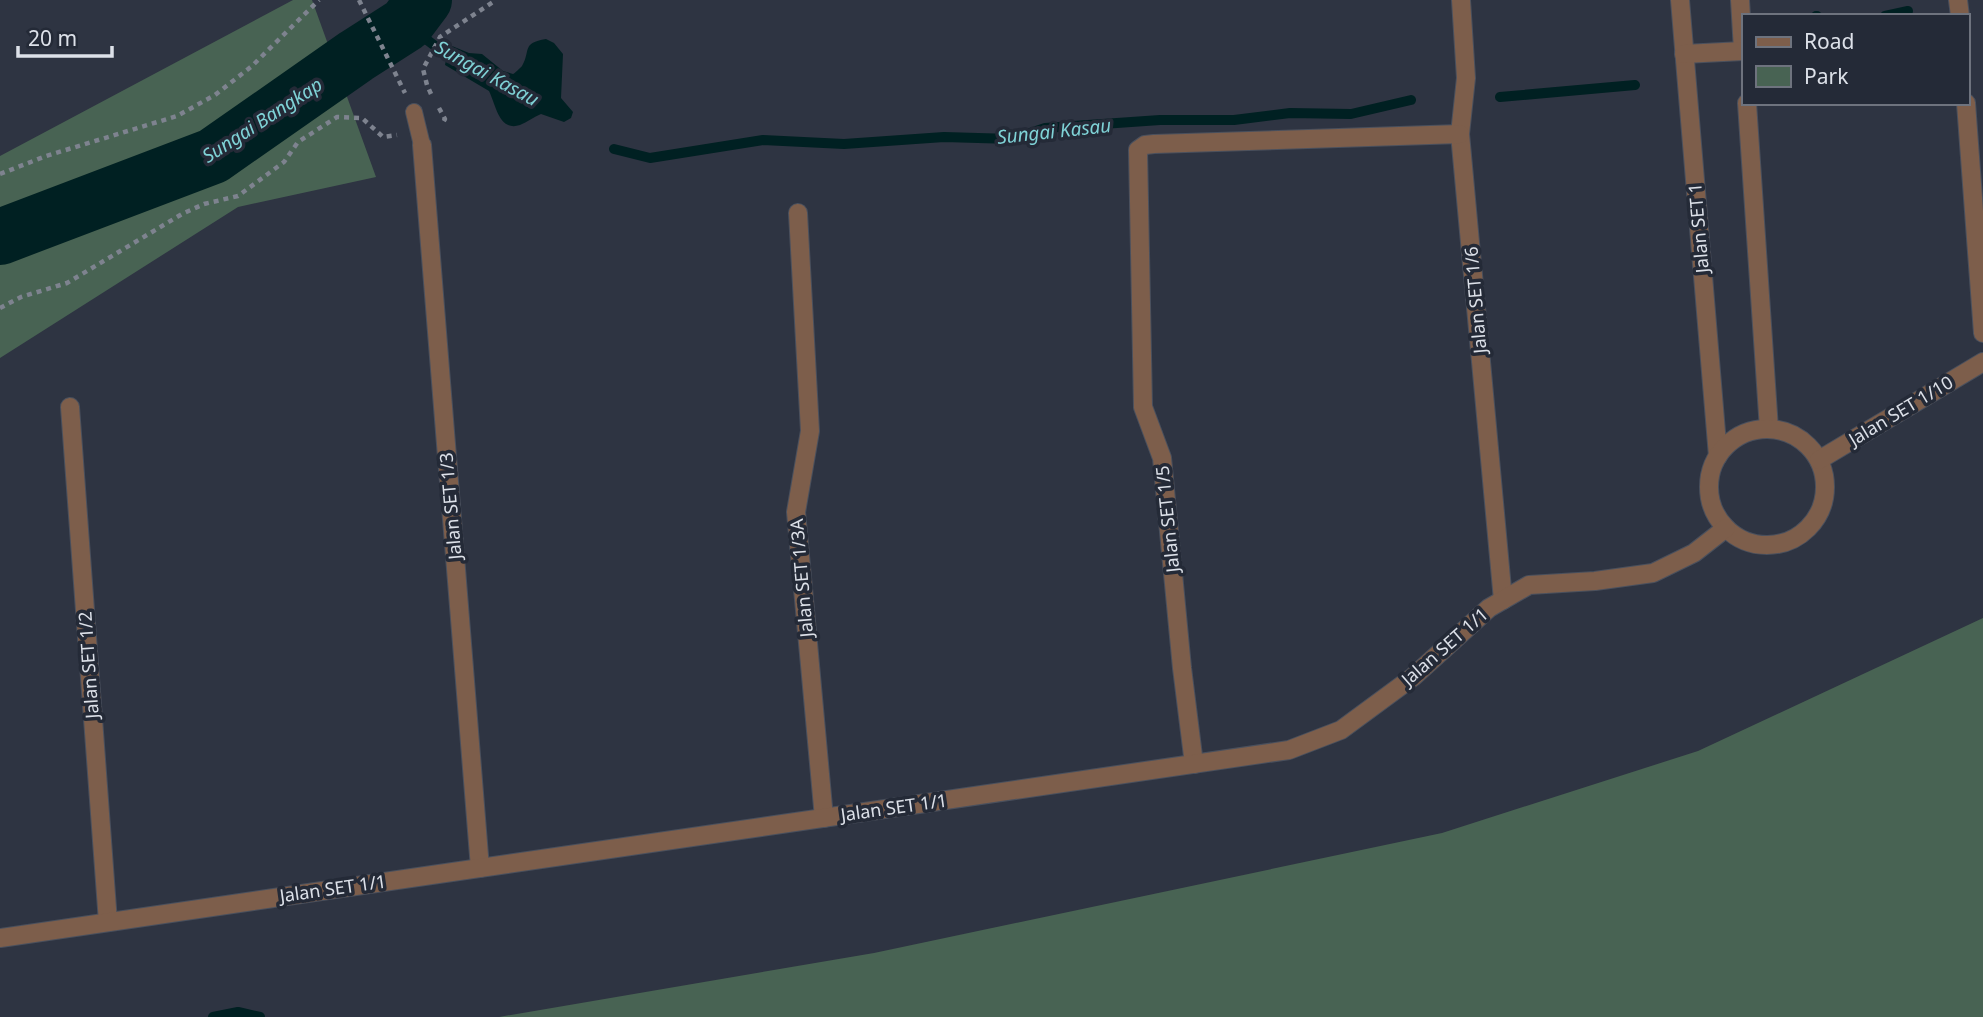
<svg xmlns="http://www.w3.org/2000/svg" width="1983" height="1017" font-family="'Noto Sans',sans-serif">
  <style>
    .green { fill: #486353 }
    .water { fill: #002022 }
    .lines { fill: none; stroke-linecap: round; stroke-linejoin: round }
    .stream { stroke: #002022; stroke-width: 10 }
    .river { stroke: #002022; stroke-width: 56 }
    .service-casing { stroke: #4a505d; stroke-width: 18 }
    .minor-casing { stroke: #4a505d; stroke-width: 20 }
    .tertiary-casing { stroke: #4a505d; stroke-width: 20 }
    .path { stroke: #7e838f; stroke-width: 4.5; stroke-dasharray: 5 5; stroke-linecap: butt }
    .service { stroke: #7d5e4b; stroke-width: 16 }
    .minor { stroke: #7d5e4b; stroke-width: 18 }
    .tertiary { stroke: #7d5e4b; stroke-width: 18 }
    .labels { text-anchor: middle; stroke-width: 7; stroke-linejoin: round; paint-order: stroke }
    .street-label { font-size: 18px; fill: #dde1e9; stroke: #242a37 }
    .water-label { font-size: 19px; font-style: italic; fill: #7fd2d6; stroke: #242a37 }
  </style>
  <rect width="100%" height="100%" fill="#2e3442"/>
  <g class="green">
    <polygon points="293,0 312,0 376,177 238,207 0,358 0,156"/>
    <polygon points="1983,618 1983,1017 499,1017 874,953 1442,833 1698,751"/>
  </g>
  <path class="water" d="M546,39L554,43L563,54L561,98L573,112L571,118L564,122L541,114C534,117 527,122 520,125C499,132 496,105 489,91L445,65L447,55L452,46L469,53L482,54L503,71L513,74C514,74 521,67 522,66C531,51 521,43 546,39Z"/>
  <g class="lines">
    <g class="stream">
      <polyline points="1816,16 1817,16"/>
      <polyline points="1885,16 1908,11"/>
      <polyline points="406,24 447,55 458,61"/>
      <polyline points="1500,97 1635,85"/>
      <polyline points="614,149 650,158 763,140 844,144 944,137 1012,139 1045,128 1160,120 1234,120 1290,113 1351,114 1411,100"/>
      <polyline points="213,1017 238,1012 260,1017"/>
    </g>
    <polyline class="river" points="0,237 213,156 356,56 406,24 424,0"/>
    <defs>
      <polyline id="service" points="414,112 422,145"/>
      <g id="minor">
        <polyline points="1461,0 1466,78 1460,134 1503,600"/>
        <polyline points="1680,0 1718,456"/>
        <polyline points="1740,0 1743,50"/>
        <polyline points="1958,0 1960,16"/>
        <polyline points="1747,103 1769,429"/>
        <polyline points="1966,103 1983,333"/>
        <polyline points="422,145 480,868"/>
        <polyline points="798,213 810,431 796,512 824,818"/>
        <polyline points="70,407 108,922"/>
        <circle cx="1767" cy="487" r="58"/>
        <polyline points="1819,460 1983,362"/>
        <polyline points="1194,764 1182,668 1162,458 1143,407 1138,150 1145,145 1154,144 1460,134"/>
        <polyline points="0,938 1289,750 1341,730 1413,677 1489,608 1529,585 1595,581 1653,573 1694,553 1726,528"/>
      </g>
      <polyline id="tertiary" points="1684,54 1743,51"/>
    </defs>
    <use href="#service" class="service-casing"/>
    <use href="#minor" class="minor-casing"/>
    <use href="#tertiary" class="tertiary-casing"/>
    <g class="path">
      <polyline points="359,0 405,93"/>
      <polyline points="431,94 427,85 423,69 440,37 496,0"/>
      <polyline points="439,108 445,119 442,124"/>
      <polyline points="0,174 46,156 177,116 215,95 252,66 319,0"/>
      <polyline points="0,308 21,297 67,283 182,214 204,204 238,196 284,162 298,142 337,117 362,118 383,137 397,135"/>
    </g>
    <use href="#service" class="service"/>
    <use href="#minor" class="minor"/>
    <use href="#tertiary" class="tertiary"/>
  </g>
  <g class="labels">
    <g class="street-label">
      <text transform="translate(1699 228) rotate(-95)" y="6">Jalan SET 1</text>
      <text transform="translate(1476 300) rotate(-95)" y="6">Jalan SET 1/6</text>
      <text transform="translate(1901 411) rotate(-31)" y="6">Jalan SET 1/10</text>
      <text transform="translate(451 506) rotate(-95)" y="6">Jalan SET 1/3</text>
      <text transform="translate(1168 519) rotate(-96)" y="6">Jalan SET 1/5</text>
      <text transform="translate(802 578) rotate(-95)" y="6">Jalan SET 1/3A</text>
      <text transform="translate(1445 647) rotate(-41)" y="6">Jalan SET 1/1</text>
      <text transform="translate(89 665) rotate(-94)" y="6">Jalan SET 1/2</text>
      <text transform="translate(894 808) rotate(-8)" y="6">Jalan SET 1/1</text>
      <text transform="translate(333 889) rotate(-8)" y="6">Jalan SET 1/1</text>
    </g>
    <g class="water-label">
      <text transform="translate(487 73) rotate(29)" y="7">Sungai Kasau</text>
      <text transform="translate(262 120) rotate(-33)" y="7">Sungai Bangkap</text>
      <text transform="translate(1054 131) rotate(-6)" y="7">Sungai Kasau</text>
    </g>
  </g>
  <rect x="1742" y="14" width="228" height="91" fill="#242a37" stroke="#6e737e" stroke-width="2"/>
  <rect x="1756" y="37" width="35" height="10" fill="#7d5e4b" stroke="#6e737e" stroke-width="2"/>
  <text x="1804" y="49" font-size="21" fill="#dde1e9">Road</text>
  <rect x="1756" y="66" width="35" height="21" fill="#486353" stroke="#6e737e" stroke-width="2"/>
  <text x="1804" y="84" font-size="21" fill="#dde1e9">Park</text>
  <path d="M18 46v10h94v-10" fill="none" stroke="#dde1e9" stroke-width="3.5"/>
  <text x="28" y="46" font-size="21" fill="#dde1e9" stroke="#242a37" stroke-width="5" paint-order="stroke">20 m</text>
</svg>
